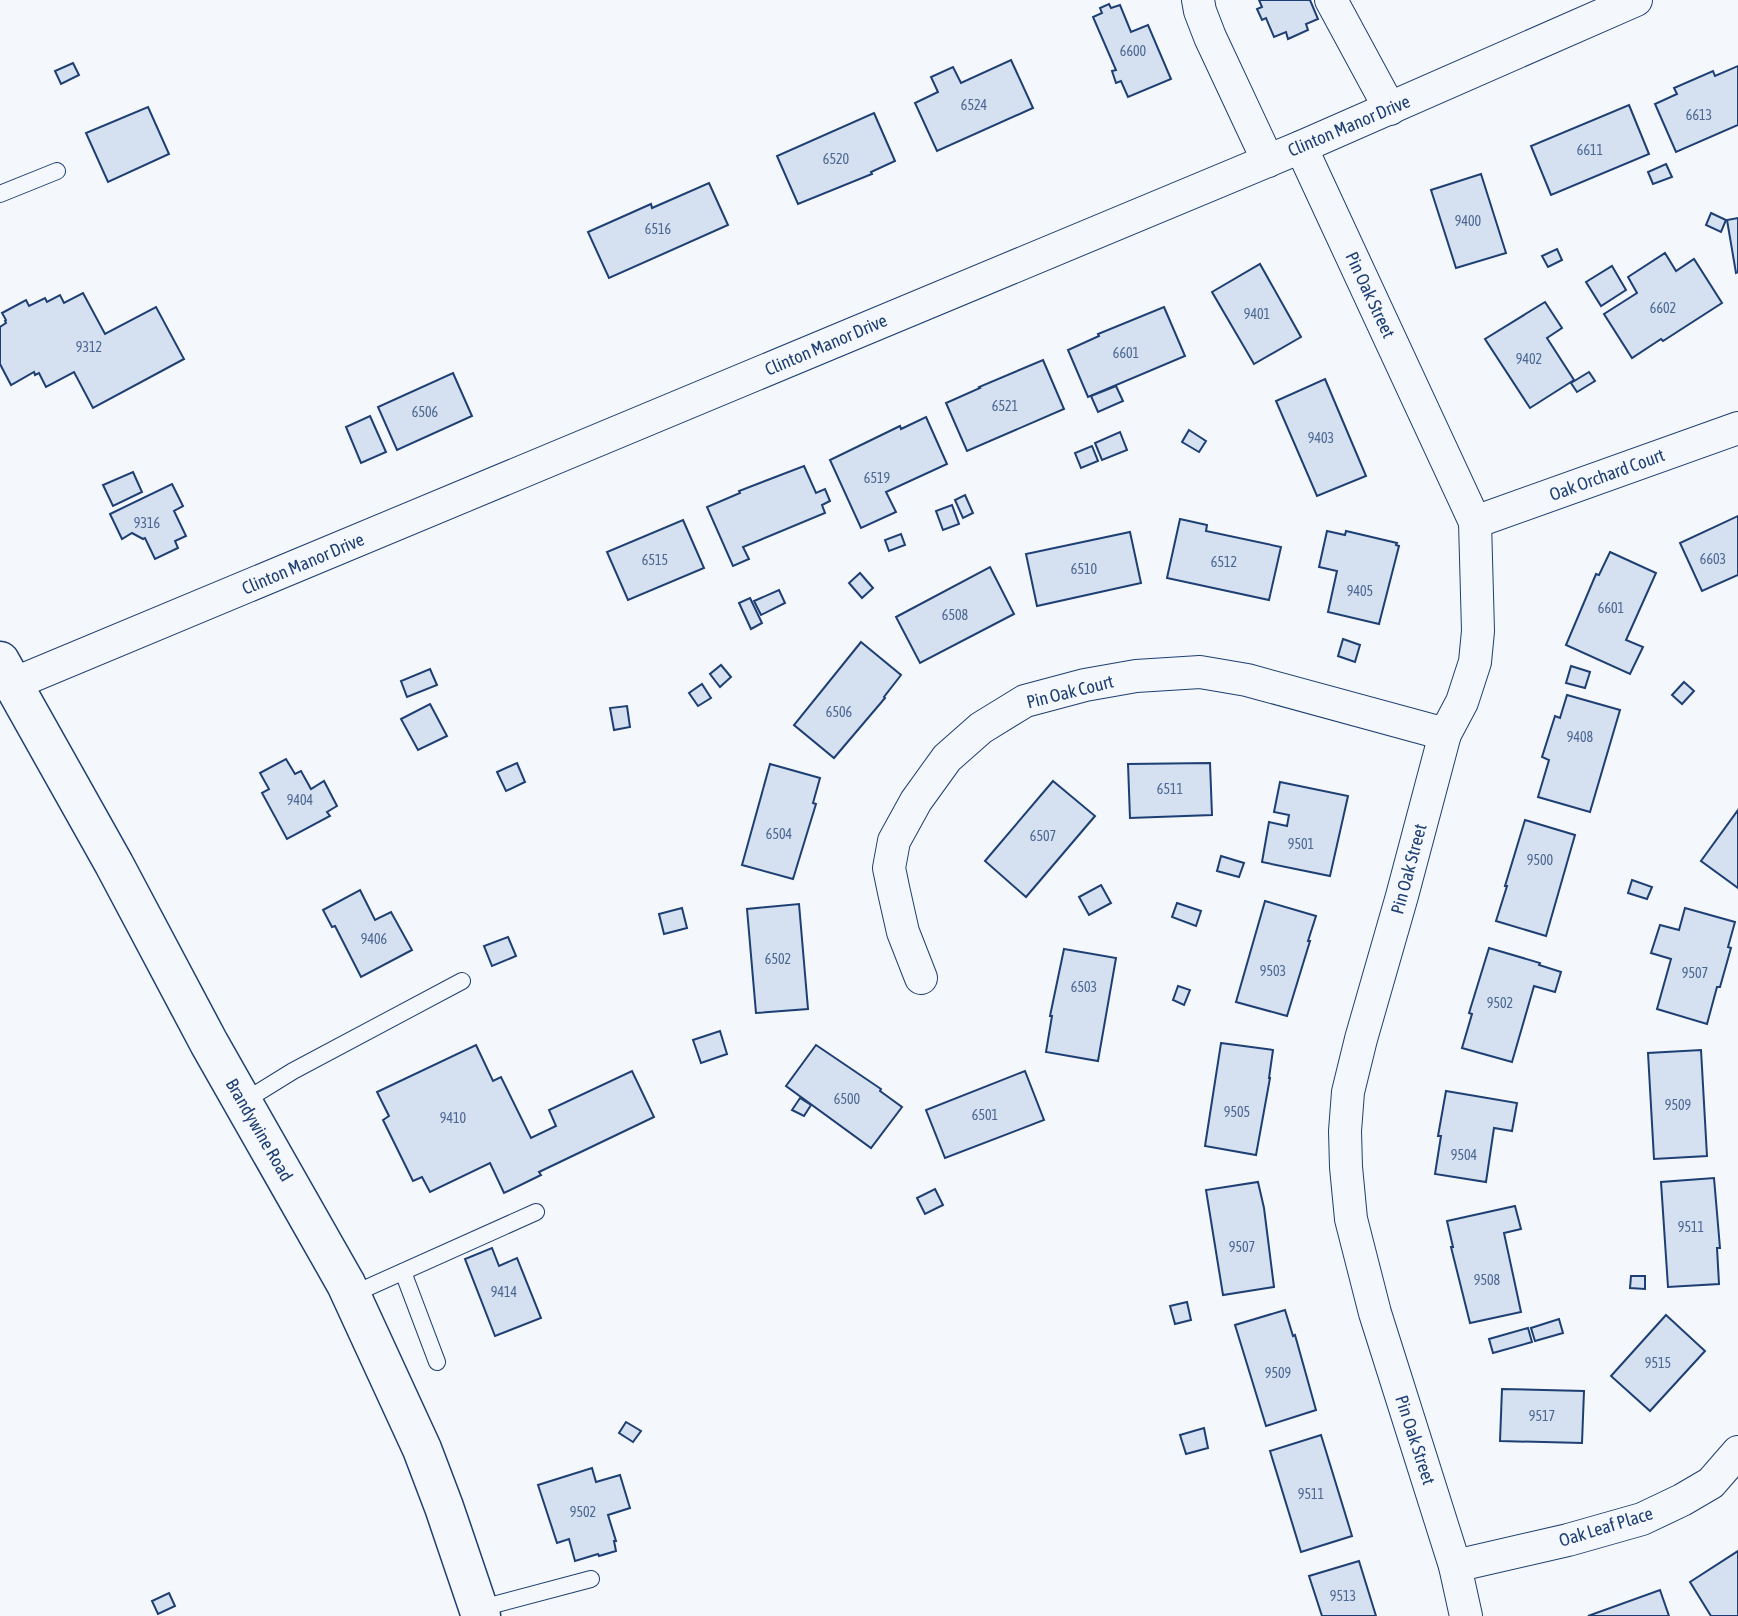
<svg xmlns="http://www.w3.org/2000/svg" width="1738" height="1616" font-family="'Asap Condensed',sans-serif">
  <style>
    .building { fill: #d5e0f0; stroke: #1d3f73; stroke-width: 2 }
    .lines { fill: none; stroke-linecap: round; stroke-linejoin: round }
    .service-casing { stroke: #1d3f73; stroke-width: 18 }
    .minor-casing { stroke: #1d3f73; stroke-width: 34 }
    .secondary-casing { stroke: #1d3f73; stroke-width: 41 }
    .service { stroke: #f4f7fb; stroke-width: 16 }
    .minor { stroke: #f4f7fb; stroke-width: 32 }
    .secondary { stroke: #f4f7fb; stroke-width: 38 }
    .labels { text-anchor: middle; stroke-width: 5; stroke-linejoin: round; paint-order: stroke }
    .number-label { font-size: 14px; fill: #4b6792 }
    .street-label { font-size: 18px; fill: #1d3f73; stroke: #f4f7fb }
  </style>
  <rect width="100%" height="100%" fill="#f4f7fb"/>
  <g class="building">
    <polygon points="1259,0 1310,0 1318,19 1306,24 1308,30 1288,39 1286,32 1274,37 1266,18 1262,20 1257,9 1262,7"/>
    <polygon points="1109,4 1111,8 1120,5 1131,32 1148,25 1171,79 1128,97 1121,81 1116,83 1112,71 1116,70 1093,17 1102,13 1100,8"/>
    <polygon points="1011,60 1033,108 937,151 915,103 938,92 931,77 953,67 961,83"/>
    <polygon points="73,63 79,75 61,84 55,71"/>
    <polygon points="1738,66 1738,125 1676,152 1655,104 1677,94 1674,88 1713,71 1715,76"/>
    <polygon points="1629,105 1649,154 1551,195 1531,146"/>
    <polygon points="148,107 169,154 108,182 86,133"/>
    <polygon points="874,113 895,161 871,172 872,174 798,204 777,156"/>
    <polygon points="1666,164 1672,177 1653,184 1648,172"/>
    <polygon points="1481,174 1506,253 1456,268 1431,190"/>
    <polygon points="709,183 728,225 609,278 588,232 651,204 652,208"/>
    <polygon points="1711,213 1726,220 1721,232 1706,225"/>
    <polygon points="1738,218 1738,272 1736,273 1727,220"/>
    <polygon points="1557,249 1562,260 1548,267 1542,256"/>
    <polygon points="1665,253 1676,271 1694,259 1722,303 1663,341 1661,339 1632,358 1604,314 1637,293 1628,277"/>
    <polygon points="1260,264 1301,337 1254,364 1212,292"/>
    <polygon points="1612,266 1626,290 1601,306 1586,282"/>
    <polygon points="83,293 105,334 156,307 184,359 93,408 74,372 46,387 39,373 35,375 34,372 11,385 0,364 0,327 6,323 5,321 6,320 2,313 26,300 29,306 45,298 47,302 60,295 64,303"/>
    <polygon points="1545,302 1562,328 1547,338 1574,380 1530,408 1485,339"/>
    <polygon points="1164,307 1185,356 1088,397 1068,350 1099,336 1098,334"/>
    <polygon points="1043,360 1064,409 967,451 946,403 980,388 979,387"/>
    <polygon points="1589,372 1595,381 1577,392 1571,383"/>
    <polygon points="453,373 472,416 397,450 378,407"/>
    <polygon points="1325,379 1366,476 1317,496 1276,401"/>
    <polygon points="1116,386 1123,401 1098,412 1091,396"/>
    <polygon points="370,416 386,452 361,463 346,427"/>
    <polygon points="926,417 947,464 886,492 896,512 861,528 830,460 900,426 901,429"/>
    <polygon points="1189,430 1206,441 1199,452 1182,442"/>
    <polygon points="1120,432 1127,450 1102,460 1095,443"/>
    <polygon points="1092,446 1098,461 1081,468 1075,453"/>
    <polygon points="804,466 816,493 825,489 830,501 822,505 825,513 743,547 749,559 733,566 707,507 740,493 739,491"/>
    <polygon points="133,472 142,492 113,506 103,485"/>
    <polygon points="172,484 183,506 174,511 186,536 175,541 178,548 155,559 145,538 143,539 132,533 122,539 110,514"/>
    <polygon points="965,495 973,513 963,518 955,500"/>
    <polygon points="952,505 959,524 943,530 936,511"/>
    <polygon points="1738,516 1738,575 1702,591 1680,543"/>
    <polygon points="1180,519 1207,525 1206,531 1281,547 1269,600 1167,578"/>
    <polygon points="683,520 704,568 628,600 607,552"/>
    <polygon points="1327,531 1345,535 1346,531 1397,543 1396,545 1399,546 1379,624 1328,612 1337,571 1319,567"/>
    <polygon points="1130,532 1141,583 1037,606 1026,554"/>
    <polygon points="901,534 905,545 889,551 885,540"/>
    <polygon points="1610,552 1656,573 1626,640 1643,647 1630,674 1566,645 1596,574 1599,575"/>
    <polygon points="990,567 1014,614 920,663 896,617"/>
    <polygon points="860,573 873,588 862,598 849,583"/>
    <polygon points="779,590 785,603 761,615 754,601"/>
    <polygon points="750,598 762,623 751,629 739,603"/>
    <polygon points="1343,639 1360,645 1355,662 1338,656"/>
    <polygon points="861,642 901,675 884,697 885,698 834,758 794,725"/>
    <polygon points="721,665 731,677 720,687 710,674"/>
    <polygon points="1571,666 1590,672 1585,688 1566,683"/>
    <polygon points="430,669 437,685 407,697 401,681"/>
    <polygon points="1684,682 1694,691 1682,704 1672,695"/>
    <polygon points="702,684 711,698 698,706 689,693"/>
    <polygon points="1567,695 1620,710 1590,812 1538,797 1549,760 1542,757 1555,716 1560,718"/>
    <polygon points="430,704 447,736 418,750 401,719"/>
    <polygon points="627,706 630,727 614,730 610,708"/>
    <polygon points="286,759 295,774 301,771 311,789 324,781 337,806 327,812 330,816 287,839 262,793 269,789 260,773"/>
    <polygon points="517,763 525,782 506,791 497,772"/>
    <polygon points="1210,763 1212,815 1130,818 1128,764"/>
    <polygon points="770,764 820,778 813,803 816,804 793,879 742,865"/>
    <polygon points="1053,781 1095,816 1026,897 985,861"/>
    <polygon points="1280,782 1348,796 1330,876 1262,862 1269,822 1287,826 1289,815 1274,812"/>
    <polygon points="1738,810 1738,888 1701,861"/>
    <polygon points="1525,820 1575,835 1546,936 1496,921 1507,886 1505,886"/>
    <polygon points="1221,856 1244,863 1239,877 1217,871"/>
    <polygon points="1632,880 1652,887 1647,899 1628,893"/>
    <polygon points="1101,885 1111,903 1089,915 1079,897"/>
    <polygon points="360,890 375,920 391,912 412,950 361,977 335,926 332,927 323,910"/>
    <polygon points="1265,901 1316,916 1308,941 1310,941 1287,1016 1236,1002"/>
    <polygon points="1177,903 1201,911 1196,926 1172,917"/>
    <polygon points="799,904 808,1009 756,1013 747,909"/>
    <polygon points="682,908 687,928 664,934 659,914"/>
    <polygon points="1685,908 1735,922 1728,947 1731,948 1720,987 1717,987 1707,1024 1657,1009 1671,959 1651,953 1660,925 1679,930"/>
    <polygon points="508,937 516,956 492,966 484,946"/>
    <polygon points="1489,948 1540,963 1539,965 1561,972 1555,992 1534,986 1512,1062 1462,1048 1472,1014 1469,1013"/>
    <polygon points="1064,949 1116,958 1098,1061 1046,1052 1052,1016 1050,1016"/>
    <polygon points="1178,986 1190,990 1184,1005 1173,1000"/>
    <polygon points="720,1031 727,1054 701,1063 693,1040"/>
    <polygon points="1221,1043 1273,1050 1269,1078 1270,1078 1256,1155 1205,1146"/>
    <polygon points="476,1045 493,1081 501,1077 531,1138 556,1126 549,1110 632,1071 654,1117 539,1172 541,1175 504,1193 490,1163 430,1192 422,1177 413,1181 383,1120 389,1116 377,1092"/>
    <polygon points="816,1045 881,1089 880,1091 902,1107 871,1148 786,1086"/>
    <polygon points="1701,1050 1707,1156 1654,1159 1648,1053"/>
    <polygon points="1025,1071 1044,1120 945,1158 926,1110"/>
    <polygon points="1446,1091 1517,1103 1512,1131 1494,1128 1486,1182 1435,1174 1441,1136 1438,1136"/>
    <polygon points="800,1098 811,1105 804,1116 792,1110"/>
    <polygon points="1714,1178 1720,1248 1717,1248 1719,1284 1668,1287 1661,1182"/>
    <polygon points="1258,1182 1264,1208 1274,1287 1223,1295 1206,1190"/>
    <polygon points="935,1189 943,1205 925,1214 917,1198"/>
    <polygon points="1515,1206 1521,1229 1504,1233 1521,1312 1470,1323 1451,1247 1453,1247 1447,1221"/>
    <polygon points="492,1248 499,1266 517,1258 541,1318 495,1336 465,1259"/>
    <polygon points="1631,1276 1645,1276 1645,1289 1630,1288"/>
    <polygon points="1187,1302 1191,1320 1175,1324 1170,1306"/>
    <polygon points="1285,1310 1293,1336 1295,1335 1316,1410 1266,1426 1235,1325"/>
    <polygon points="1666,1315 1705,1351 1650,1411 1611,1376"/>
    <polygon points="1559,1319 1563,1333 1535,1341 1531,1328"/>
    <polygon points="1528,1328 1532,1342 1493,1353 1489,1339"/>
    <polygon points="1502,1389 1584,1391 1582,1443 1500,1441"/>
    <polygon points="626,1422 641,1431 633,1442 619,1433"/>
    <polygon points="1204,1428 1208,1448 1186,1454 1180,1435"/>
    <polygon points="1321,1435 1352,1536 1301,1552 1270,1451"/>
    <polygon points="592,1468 596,1482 620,1475 630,1508 608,1515 616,1541 614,1541 616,1551 599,1556 598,1554 575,1561 569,1539 557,1543 538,1485"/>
    <polygon points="1738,1551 1738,1616 1711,1616 1690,1582"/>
    <polygon points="1359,1561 1376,1616 1322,1616 1309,1576"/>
    <polygon points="1660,1590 1669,1616 1588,1616"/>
    <polygon points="169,1593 175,1606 158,1614 152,1601"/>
  </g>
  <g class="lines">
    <defs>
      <g id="service">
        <polyline points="0,194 57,171"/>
        <polyline points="243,1102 293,1071 462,981"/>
        <polyline points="403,1272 437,1362"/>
        <polyline points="351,1295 536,1212"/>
        <polyline points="478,1609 591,1579"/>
      </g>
      <g id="minor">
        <polyline points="1198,0 1200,11 1210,37 1268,161"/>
        <polyline points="1331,0 1390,109"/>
        <polyline points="1301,147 1475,522 1478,631 1475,662 1462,702 1445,734 1402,896 1361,1039 1348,1092 1345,1131 1346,1167 1351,1219 1375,1313 1455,1566 1466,1616"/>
        <polyline points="1475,522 1738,428"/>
        <polyline points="13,684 1301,147 1636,0"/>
        <polyline points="921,978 903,932 894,892 889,868 894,841 916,801 947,758 981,728 1025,701 1085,685 1136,676 1200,672 1247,680 1445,734"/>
        <polyline points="1455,1566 1568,1540 1642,1519 1682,1500 1711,1483 1738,1452"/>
      </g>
      <polyline id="secondary" points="0,661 114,864 209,1043 346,1284 422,1449 444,1507 481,1616"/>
    </defs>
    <use href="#service" class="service-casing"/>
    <use href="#minor" class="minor-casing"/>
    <use href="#secondary" class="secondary-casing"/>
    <use href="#service" class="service"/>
    <use href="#minor" class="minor"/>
    <use href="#secondary" class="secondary"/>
  </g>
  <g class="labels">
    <g class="number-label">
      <text x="1133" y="56">6600</text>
      <text x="974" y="110">6524</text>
      <text x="1699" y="120">6613</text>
      <text x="1590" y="155">6611</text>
      <text x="836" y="164">6520</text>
      <text x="1468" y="226">9400</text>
      <text x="658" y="234">6516</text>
      <text x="1663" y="313">6602</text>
      <text x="1257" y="319">9401</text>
      <text x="89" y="352">9312</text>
      <text x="1126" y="358">6601</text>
      <text x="1529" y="364">9402</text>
      <text x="1005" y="411">6521</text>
      <text x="425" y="417">6506</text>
      <text x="1321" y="443">9403</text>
      <text x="877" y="483">6519</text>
      <text x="147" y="528">9316</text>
      <text x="1713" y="564">6603</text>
      <text x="655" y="565">6515</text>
      <text x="1224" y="567">6512</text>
      <text x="1084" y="574">6510</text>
      <text x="1360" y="596">9405</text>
      <text x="1611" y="613">6601</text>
      <text x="955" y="620">6508</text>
      <text x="839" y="717">6506</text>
      <text x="1580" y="742">9408</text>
      <text x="1170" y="794">6511</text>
      <text x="300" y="805">9404</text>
      <text x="779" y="839">6504</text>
      <text x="1043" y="841">6507</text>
      <text x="1301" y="849">9501</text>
      <text x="1540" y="865">9500</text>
      <text x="374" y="944">9406</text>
      <text x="778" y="964">6502</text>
      <text x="1273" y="976">9503</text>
      <text x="1695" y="978">9507</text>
      <text x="1084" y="992">6503</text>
      <text x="1500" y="1008">9502</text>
      <text x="847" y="1104">6500</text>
      <text x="1678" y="1110">9509</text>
      <text x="1237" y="1117">9505</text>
      <text x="985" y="1120">6501</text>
      <text x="453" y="1123">9410</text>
      <text x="1464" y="1160">9504</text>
      <text x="1691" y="1232">9511</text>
      <text x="1242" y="1252">9507</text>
      <text x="1487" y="1285">9508</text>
      <text x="504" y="1297">9414</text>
      <text x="1658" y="1368">9515</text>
      <text x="1278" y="1378">9509</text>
      <text x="1542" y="1421">9517</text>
      <text x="1311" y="1499">9511</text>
      <text x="583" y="1517">9502</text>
      <text x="1343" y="1601">9513</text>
    </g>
    <g class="street-label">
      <text transform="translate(1349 126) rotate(-23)" y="6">Clinton Manor Drive</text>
      <text transform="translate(1370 295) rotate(65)" y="6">Pin Oak Street</text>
      <text transform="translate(826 345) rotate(-23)" y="6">Clinton Manor Drive</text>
      <text transform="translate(1607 475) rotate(-20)" y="6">Oak Orchard Court</text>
      <text transform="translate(303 564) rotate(-23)" y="6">Clinton Manor Drive</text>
      <text transform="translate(1070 692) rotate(-14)" y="6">Pin Oak Court</text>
      <text transform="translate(1409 869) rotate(-75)" y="6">Pin Oak Street</text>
      <text transform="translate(259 1130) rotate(60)" y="6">Brandywine Road</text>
      <text transform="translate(1415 1440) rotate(72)" y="6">Pin Oak Street</text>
      <text transform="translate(1606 1527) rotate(-17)" y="6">Oak Leaf Place</text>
    </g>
  </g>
</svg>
